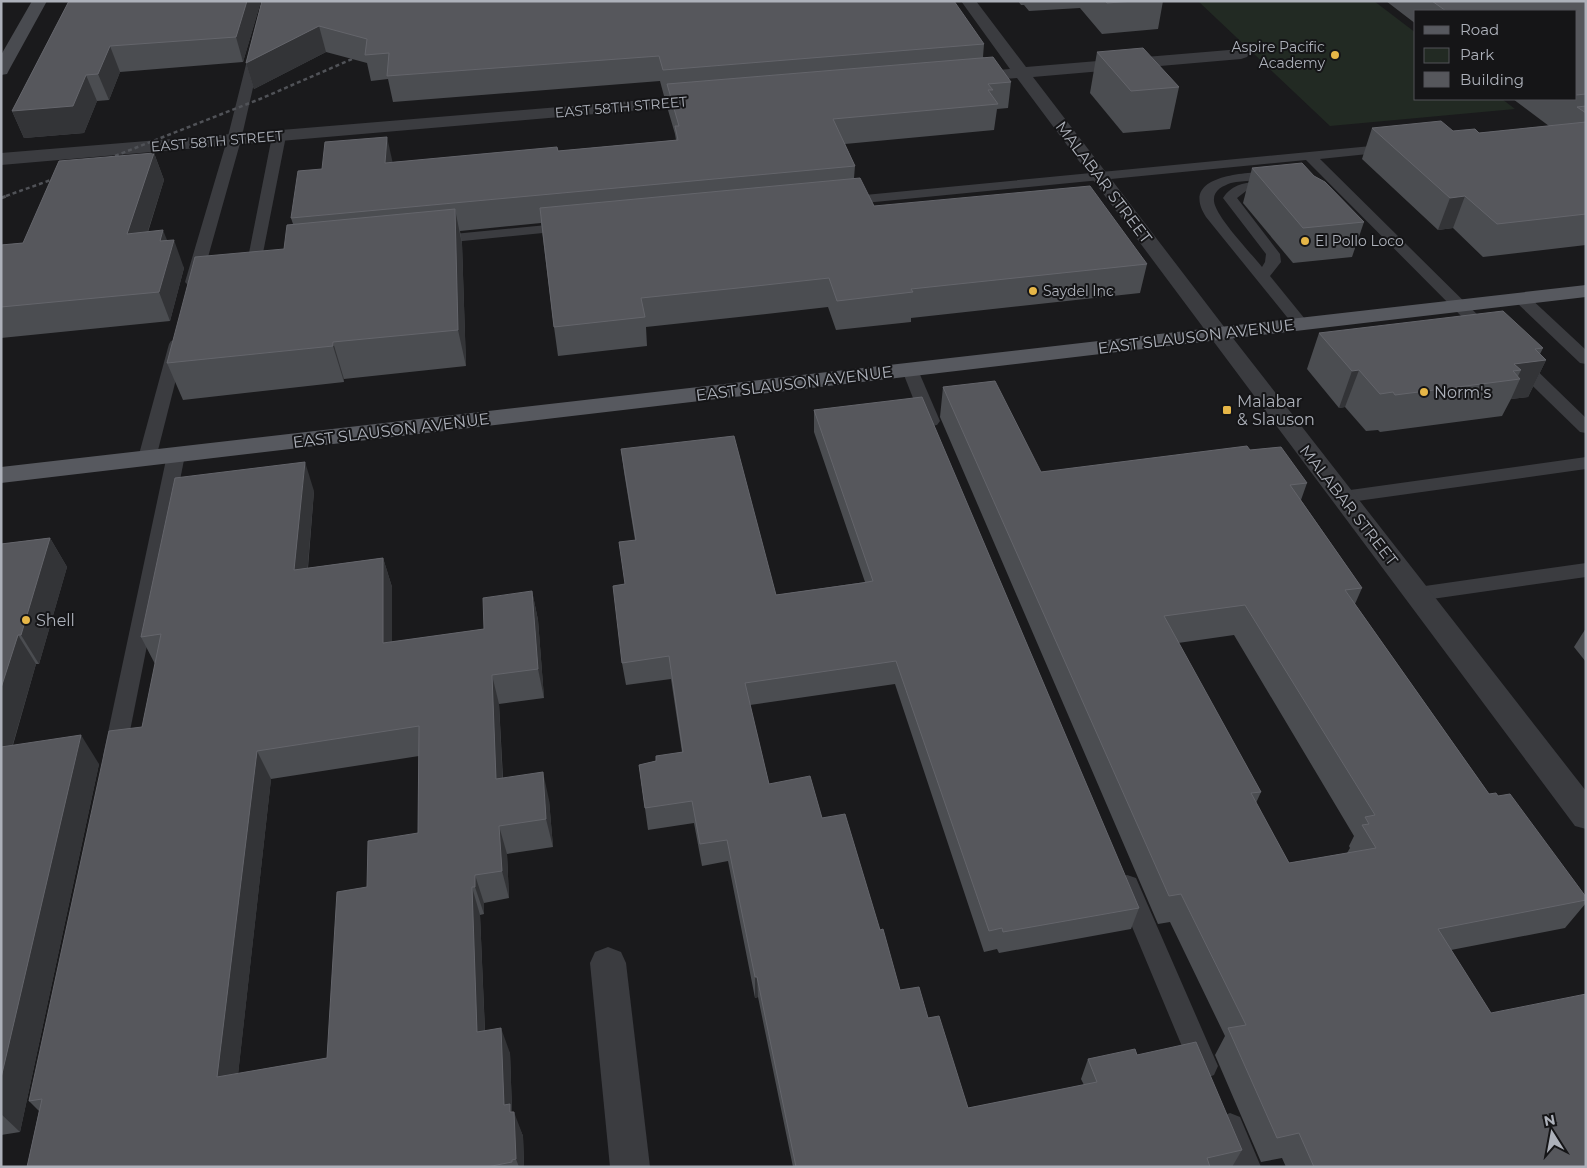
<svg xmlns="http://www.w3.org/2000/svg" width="1587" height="1168" font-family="Montserrat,sans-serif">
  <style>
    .green { fill: #222a23 }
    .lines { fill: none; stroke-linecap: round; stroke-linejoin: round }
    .service { fill: #3b3c40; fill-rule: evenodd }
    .minor { fill: #3b3c40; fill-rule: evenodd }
    .secondary { fill: #494b50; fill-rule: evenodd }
    .primary { fill: #57595f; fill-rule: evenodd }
    .rail-far1 { stroke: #505257; stroke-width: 2.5; stroke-dasharray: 4 3; stroke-linecap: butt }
    .rail { stroke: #505257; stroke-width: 3; stroke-dasharray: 5 4; stroke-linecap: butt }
    .wall { fill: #4b4d51; fill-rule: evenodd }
    .shaded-wall { fill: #333437 }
    .building { fill: #56575c; stroke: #64656b; fill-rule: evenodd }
    .poi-dot { fill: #e6b647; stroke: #151517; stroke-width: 2 }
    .labels { text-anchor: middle; stroke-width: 4; stroke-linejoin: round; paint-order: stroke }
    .far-poi-label { font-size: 14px; fill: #adb1ba; stroke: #151517; text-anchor: start }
    .far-street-label { font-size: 14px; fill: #adb1ba; stroke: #151517 }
    .street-label { font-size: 16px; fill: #adb1ba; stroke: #151517 }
    .poi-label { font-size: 16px; fill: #adb1ba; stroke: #151517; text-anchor: start }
  </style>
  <rect width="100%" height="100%" fill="#1a1a1c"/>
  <polygon class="green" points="1198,1 1374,1 1416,33 1416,99 1502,99 1515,109 1330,126"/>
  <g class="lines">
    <g class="service">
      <polygon points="262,1 273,1 241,140 201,282 198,285 188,285 185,282 227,140"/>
      <polygon points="279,132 286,136 262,258 260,261 250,261 248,258 272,136"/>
      <polygon points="1392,144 1399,148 1397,151 1320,159 1493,330 1495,333 1493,336 1481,336 1306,160 844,205 839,204 837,201 839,198 844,197"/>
      <path d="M1277,171L1284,175L1282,178C1265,182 1248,179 1231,183C1223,186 1213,190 1214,201C1215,216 1251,253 1262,267L1265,262L1266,254L1223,198C1232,185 1242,183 1257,182L1264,186L1262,189L1246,191L1237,198L1280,254L1281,262L1270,276L1309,324L1307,327H1295L1206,217C1177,172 1253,173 1277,171Z"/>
      <polygon points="568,223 573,224 575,227 573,230 433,244 428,243 426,240 428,237 433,236"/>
      <polygon points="1522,294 1528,296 1586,350 1586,364 1580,363 1516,302 1514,299 1516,296"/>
      <polygon points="177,339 183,341 185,344 156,458 153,462 147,464 141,462 138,458 169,344 171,341"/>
      <polygon points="1517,356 1523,357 1586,418 1586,433 1580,432 1511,365 1509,361 1511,357"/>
      <polygon points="910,365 916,366 918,370 940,421 937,425 931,426 925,425 922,421 902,370 904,366"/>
      <polygon points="176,449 182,451 185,455 125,756 122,762 114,765 106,762 103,756 167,455 170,451"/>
      <polygon points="1586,457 1586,469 1343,503 1336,501 1334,497 1336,493 1343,491"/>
      <polygon points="1586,563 1586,577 1418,601 1411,599 1408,594 1411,589 1418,587"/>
      <polygon points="1127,875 1136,878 1214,1057 1218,1066 1214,1075 1204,1079 1194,1075 1115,886 1118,878"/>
      <polygon points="1230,1113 1240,1117 1261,1167 1232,1167 1216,1127 1220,1117"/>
    </g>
    <g class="minor">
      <polygon points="961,1 976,1 1026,67 1241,49 1247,51 1249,54 1247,57 1241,59 1033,77 1225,328 1586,791 1586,829 1575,826 1017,78 969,82 963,81 961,77 963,73 1010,69"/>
      <polygon points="705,95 711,96 714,100 711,104 1,165 1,153"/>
      <polygon points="608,947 621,952 626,963 650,1167 610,1167 590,963 595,952"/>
    </g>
    <polygon class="secondary" points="32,1 47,1 9,70 7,74 1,75 1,55"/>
    <polygon class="primary" points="1586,285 1586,297 1,483 1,467"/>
    <g class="rail-far1">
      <polyline points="102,161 260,99 366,53"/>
      <polyline points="6,196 62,176"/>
    </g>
    <polyline class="rail" points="1,198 10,195"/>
  </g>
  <g class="wall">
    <polygon points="69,1 261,1 243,62 120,72 109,100 97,101 84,133 24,138 12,111"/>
    <polygon points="262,1 984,44 983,57 1011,82 1008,108 997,109 994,130 845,144 855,166 854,178 874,206 1147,264 1140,293 911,318 911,322 836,330 828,307 739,317 646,327 647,346 558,356 554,327 541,223 460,231 462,244 466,366 344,379 344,382 183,400 167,363 284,249 293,224 291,218 393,162 558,151 676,140 675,134 668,110 667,96 664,96 660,81 393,102 388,79 371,81 367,63 326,52 254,89 246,63"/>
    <polygon points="1018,1 1163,1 1158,29 1102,34 1080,8 1029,11 1024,5 1021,5"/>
    <polygon points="1386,1 1586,1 1586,245 1483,257 1453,228 1438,230 1362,159 1372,128 1479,133 1549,126 1513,99 1576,99 1576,11 1416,11 1416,24"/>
    <polygon points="1097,52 1179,87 1170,129 1123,133 1090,93"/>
    <polygon points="154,153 164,180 148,232 167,240 184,268 170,321 1,338 1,245 23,243"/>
    <polygon points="1252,168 1314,176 1364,222 1352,257 1293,263 1243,203"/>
    <polygon points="1319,333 1543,348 1540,354 1546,360 1528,397 1511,399 1502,416 1380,432 1378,430 1366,431 1345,407 1339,408 1307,369"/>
    <path d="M943,387L1041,472L1250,450L1307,483L1301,500L1362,588L1355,604L1489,794L1586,897V903L1565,928L1451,950L1586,1167H1286L1282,1158L1261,1162L1215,1055L1225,1036L1170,922L1158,924L940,417ZM1234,635L1354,836L1349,846L1350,848L1347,853L1289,863L1256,803L1261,792L1178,643Z"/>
    <polygon points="814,410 1139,908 1131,929 999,953 997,949 984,952 895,684 750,705 769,784 822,818 880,930 900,990 928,1018 968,1108 1084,1085 1081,1079 1088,1059 1137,1055 1242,1150 1232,1167 793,1167 758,997 755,998 728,861 702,866 694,823 648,830 639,765 656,761 682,752 671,679 626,685 622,663 625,584 635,540 624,472 621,449 776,595 865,582 814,432"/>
    <path d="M314,491L308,568L383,558L392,587V642L484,629L532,591L538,620L544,698L499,704L503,778L549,800L553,847L507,854L509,898L484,903V914L480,915L485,1031L510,1053L512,1111L523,1136L524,1167H27L39,1111L29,1101L142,727L155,664L141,637ZM419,756L418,833L367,887L327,1058L238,1074L271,779Z"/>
    <polygon points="50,538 67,567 39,664 36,664 13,745 99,764 20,1132 1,1135 1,544"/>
    <polygon points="1586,628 1586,662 1574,647"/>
  </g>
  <g class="shaded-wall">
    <polygon points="247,1 261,1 243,62 236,37"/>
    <polygon points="319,26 326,52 254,89 246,63"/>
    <polygon points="110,46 120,72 109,100 98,74"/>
    <polygon points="86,75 97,101 84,133 24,138 12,111"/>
    <polygon points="387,137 393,164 385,163"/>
    <polygon points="154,153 164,180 138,262 127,234"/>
    <polygon points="1465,196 1453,228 1438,230 1450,198"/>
    <polygon points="455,209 462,244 466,366 458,330"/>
    <polygon points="163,230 171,250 174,240 184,268 170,321 159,292 160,241"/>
    <polygon points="333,342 344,379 344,382 333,346"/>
    <polygon points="1546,360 1528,397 1511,399 1520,379 1516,380 1521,370 1514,364"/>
    <polygon points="1359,370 1345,407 1339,408 1352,371"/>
    <polygon points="305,462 314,491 305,599 294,570"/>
    <polygon points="50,538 67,567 39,664 21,635"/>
    <polygon points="383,558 392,587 392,672 383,643"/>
    <polygon points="532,591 538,620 544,698 538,669"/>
    <polygon points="18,635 36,664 3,778 1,776 1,688"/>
    <polygon points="492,675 499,704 504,808 496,779"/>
    <polygon points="81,735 99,764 20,1132 1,1114 1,1078"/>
    <polygon points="257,751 271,779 235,1102 217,1077"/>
    <polygon points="543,772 549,800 553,847 546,819"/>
    <polygon points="499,826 507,854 509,898 502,871"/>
    <polygon points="475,875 484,903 484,914 475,887"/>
    <polygon points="472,887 480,915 486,1058 477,1032"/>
    <polygon points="755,977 757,977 758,997 755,998"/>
    <polygon points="501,1028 510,1053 512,1111 514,1117 514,1112 523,1136 524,1167 519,1167 516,1159 504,1105"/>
  </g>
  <g class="building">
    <polygon points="69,1 247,1 236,37 110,46 98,74 86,75 73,106 12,111"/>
    <polygon points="262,1 954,1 984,44 663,70 659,56 387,76 389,53 365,55 367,39 319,26 246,63"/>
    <polygon points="1105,1 1134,1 1107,3"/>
    <polygon points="1432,1 1586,1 1586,94 1576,95 1576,11 1446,11"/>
    <polygon points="1143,48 1179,87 1131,91 1097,52"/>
    <polygon points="993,57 1011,82 988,84 993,90 988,90 998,104 833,119 855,166 291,218 298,171 322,169 325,142 387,137 385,163 557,147 558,151 678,140 675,126 679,126 667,84"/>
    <polygon points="1586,106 1586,113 1577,107"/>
    <polygon points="1441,121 1453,131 1475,129 1479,133 1586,122 1586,214 1497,224 1465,196 1450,198 1372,128"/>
    <polygon points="154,153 127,234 163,230 160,241 174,240 159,292 1,307 1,245 23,243 59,161"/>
    <polygon points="1302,163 1314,176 1325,182 1364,222 1303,228 1252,168"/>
    <polygon points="860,178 874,206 1090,186 1147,264 911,289 913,292 837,301 829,278 738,288 641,298 645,317 554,327 540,208"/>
    <polygon points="455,209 458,330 333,342 333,346 167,363 195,257 284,249 287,225"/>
    <polygon points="1503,311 1543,348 1535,349 1546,360 1514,364 1521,370 1513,371 1520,379 1395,395 1393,392 1380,394 1359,370 1352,371 1319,333"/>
    <path d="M995,381L1041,472L1247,446L1250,450L1281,447L1307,483L1290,485L1362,588L1345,590L1489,794L1496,793L1498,796L1510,794L1586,897V900L1438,929L1491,1013L1586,994V1167H1314L1299,1133L1277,1138L1228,1028L1246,1025L1181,894L1169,896L943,387ZM1245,605L1375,815L1365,817L1369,824L1362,825L1376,848L1289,863L1251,793L1261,792L1164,616Z"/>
    <polygon points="922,397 1139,908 1003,932 1002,928 989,931 896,661 745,683 769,784 810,776 822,818 845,814 880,930 883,929 900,990 919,987 928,1018 939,1016 968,1108 1097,1082 1088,1059 1135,1049 1137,1055 1196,1042 1242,1150 1207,1158 1210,1167 796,1167 757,977 755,977 727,840 700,844 692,801 645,808 639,765 656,761 656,756 683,752 669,656 622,663 613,586 625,584 619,542 636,540 621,449 734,436 776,595 862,583 873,581 814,410"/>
    <path d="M305,462L294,570L383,558V643L484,629L483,598L532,591L538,669L492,675L496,779L543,772L546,819L499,826L502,871L475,875V887H472L477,1032L501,1028L504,1105L510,1104V1112H514L516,1159L512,1160V1162L487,1167H27L42,1099L29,1101L109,731L142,727L161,634L141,637L175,478ZM419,726L418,833L368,841L367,887L337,892L327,1058L217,1077L257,751Z"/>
    <polygon points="50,538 21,635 18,635 1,688 1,544"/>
    <polygon points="81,735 1,1078 1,747"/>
  </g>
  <g class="poi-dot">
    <circle cx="1335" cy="55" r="5"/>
    <circle cx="1305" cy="241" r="5"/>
    <circle cx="1033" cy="291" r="5"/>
    <circle cx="1424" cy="392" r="5"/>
    <rect x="1222" y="405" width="10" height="10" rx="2.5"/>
    <circle cx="26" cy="620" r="5"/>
  </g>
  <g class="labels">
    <g class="far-poi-label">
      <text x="1325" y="52" text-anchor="end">Aspire Pacific<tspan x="1325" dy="16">Academy</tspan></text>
      <text x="1315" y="246">El Pollo Loco</text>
      <text x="1043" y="296">Saydel Inc</text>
    </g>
    <g class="far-street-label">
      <text transform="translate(621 107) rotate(-5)" y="5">EAST 58TH STREET</text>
      <text transform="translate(217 141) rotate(-5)" y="5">EAST 58TH STREET</text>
    </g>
    <g class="street-label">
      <text transform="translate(1104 182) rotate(53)" y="6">MALABAR STREET</text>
      <text transform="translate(1196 336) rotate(-7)" y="6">EAST SLAUSON AVENUE</text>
      <text transform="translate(794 383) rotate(-7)" y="6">EAST SLAUSON AVENUE</text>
      <text transform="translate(391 430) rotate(-7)" y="6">EAST SLAUSON AVENUE</text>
      <text transform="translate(1349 505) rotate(52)" y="6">MALABAR STREET</text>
    </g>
    <g class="poi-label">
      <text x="1434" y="398">Norm's</text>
      <text x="1237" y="407">Malabar<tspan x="1237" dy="18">&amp; Slauson</tspan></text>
      <text x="36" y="626">Shell</text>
    </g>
  </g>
  <rect width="1587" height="1168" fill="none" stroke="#adb1ba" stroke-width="5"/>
  <rect x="1414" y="10" width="162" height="90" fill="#151517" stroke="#525358"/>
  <rect x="1424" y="26" width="25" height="8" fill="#57595f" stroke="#525358"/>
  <text x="1460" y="35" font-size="15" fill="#adb1ba">Road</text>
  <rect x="1424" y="48" width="25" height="15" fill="#222a23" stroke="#525358"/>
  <text x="1460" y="60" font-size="15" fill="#adb1ba">Park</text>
  <rect x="1424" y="72" width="25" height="15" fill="#56575c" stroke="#525358"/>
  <text x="1460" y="85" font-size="15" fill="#adb1ba">Building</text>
  <g transform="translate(1552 1133) rotate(349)" stroke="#151517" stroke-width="4" paint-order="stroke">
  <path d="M0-4L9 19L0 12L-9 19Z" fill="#adb1ba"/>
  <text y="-8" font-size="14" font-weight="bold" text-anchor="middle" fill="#adb1ba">N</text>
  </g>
</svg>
